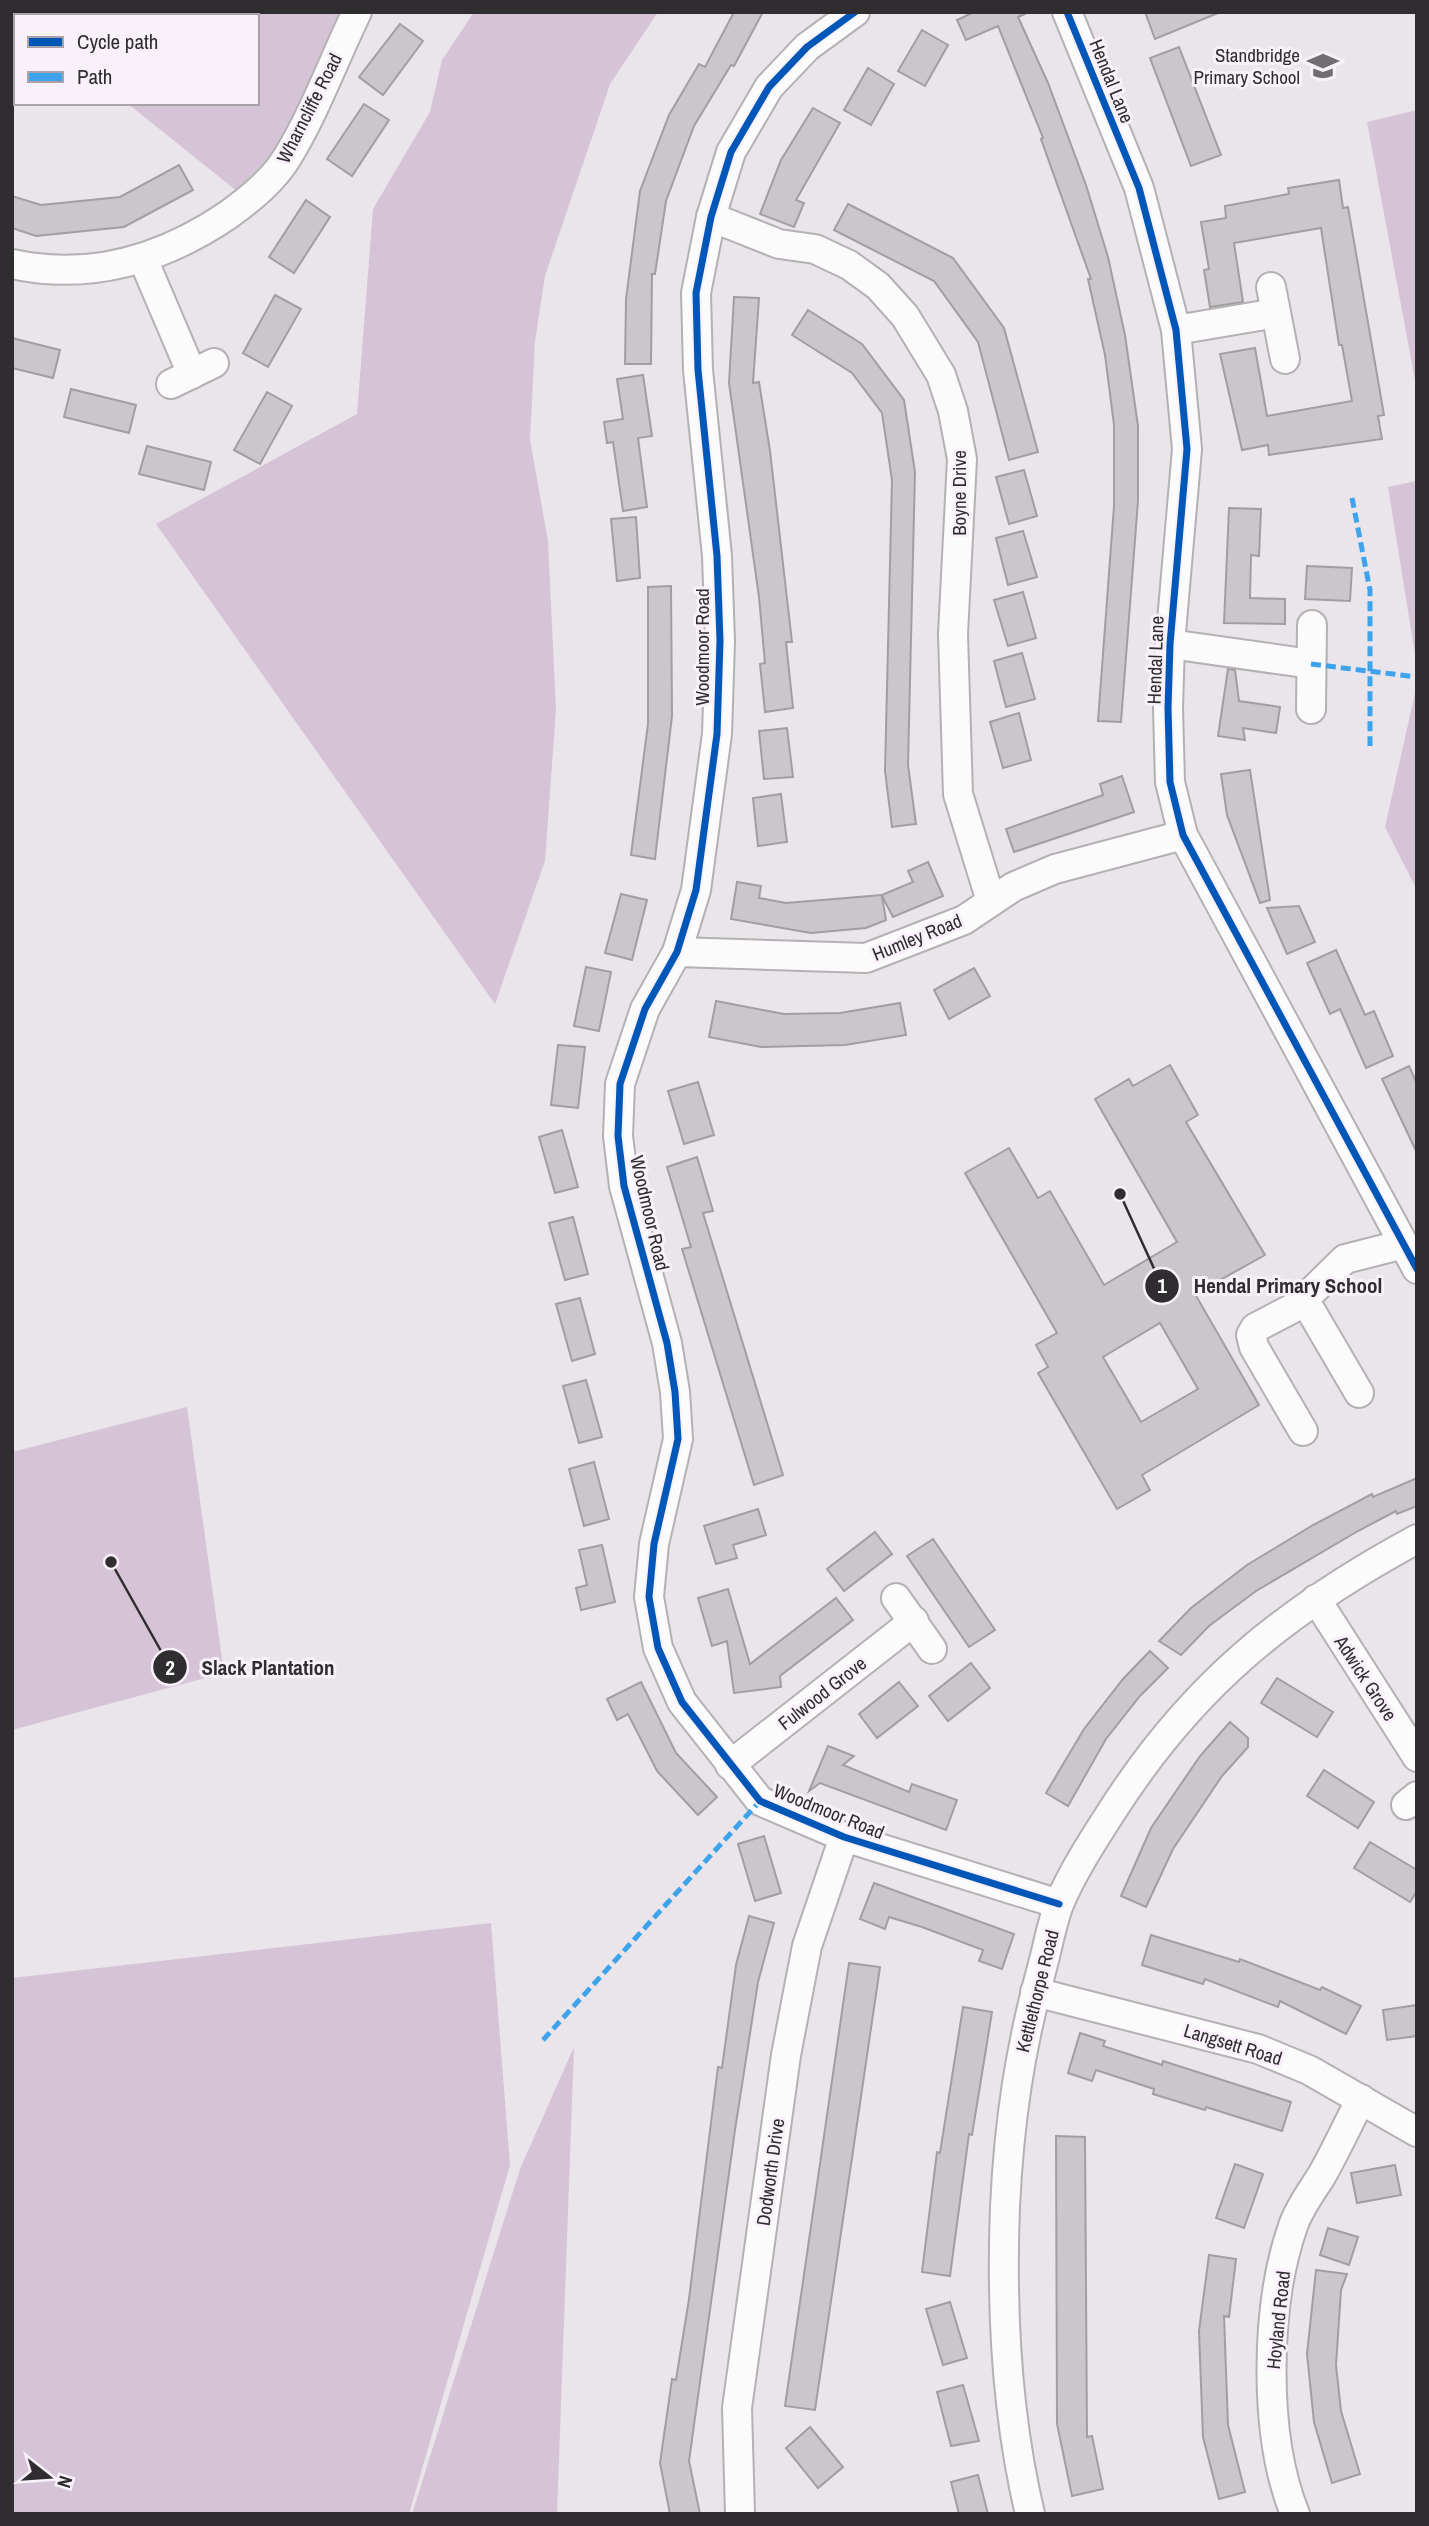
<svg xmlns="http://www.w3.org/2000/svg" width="1429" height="2526" font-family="'Archivo Narrow',sans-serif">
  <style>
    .green { fill: #d5c4d6 }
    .building { fill: #cac7ca; stroke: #a19ea1; stroke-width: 2; fill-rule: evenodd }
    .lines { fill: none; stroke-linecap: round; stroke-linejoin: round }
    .minor-casing { stroke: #b4b0b4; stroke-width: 32 }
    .minor { stroke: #fcfbfc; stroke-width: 28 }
    .quiet { stroke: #3ea3eb; stroke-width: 5; stroke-dasharray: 10 5; stroke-linecap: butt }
    .cycleway-casing { stroke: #f9f1f9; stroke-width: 11 }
    .cycleway { stroke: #0057b8; stroke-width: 7 }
    .labels { text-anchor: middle; stroke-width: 6; stroke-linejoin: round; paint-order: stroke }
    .poi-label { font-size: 19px; fill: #302d30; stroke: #f9f1f9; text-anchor: end }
    .street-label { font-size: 19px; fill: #302d30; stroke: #f9f1f9 }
    .leader { fill: none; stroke: #302d30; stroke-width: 2.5 }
    .callout-dot { fill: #302d30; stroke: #f9f1f9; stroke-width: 2.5 }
    .mark-label { font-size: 21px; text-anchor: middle; font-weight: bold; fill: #fff }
    .callout-label { font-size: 21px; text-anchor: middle; font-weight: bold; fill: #302d30; stroke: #f9f1f9; stroke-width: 6; stroke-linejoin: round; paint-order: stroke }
  </style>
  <rect width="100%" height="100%" fill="#eae5ea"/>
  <g class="green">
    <polygon points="25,12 357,12 248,200 127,103 257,103 257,16 28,16"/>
    <polygon points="474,12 658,12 610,84 545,276 535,341 530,440 548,541 556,710 545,861 495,1004 156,524 357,414 373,209 430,112 442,60"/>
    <polygon points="1417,110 1417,391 1367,122"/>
    <polygon points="1417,481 1417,667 1388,487"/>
    <polygon points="1417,684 1417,890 1385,827"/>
    <polygon points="187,1407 224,1673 12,1730 12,1452"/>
    <polygon points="491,1923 510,2165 409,2514 12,2514 12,1978"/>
    <polygon points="574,2047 557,2514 412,2514 520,2169"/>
  </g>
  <g class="building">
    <polygon points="734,12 763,12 734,66 731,65 694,126 666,201 655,274 652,274 651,364 625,364 626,299 640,191 669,115 699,64 705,67"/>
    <polygon points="974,12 1029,12 1018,17 1048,83 1086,185 1108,257 1125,335 1138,426 1138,501 1121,722 1098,721 1114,506 1114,425 1105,355 1088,279 1091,279 1041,139 1043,138 998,26 966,40 957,20"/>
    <polygon points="1145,12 1218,12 1218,13 1155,39"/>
    <polygon points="400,24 423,41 383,95 359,77"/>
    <polygon points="922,30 948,45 925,86 898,71"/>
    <polygon points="1179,47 1221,155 1191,166 1150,58"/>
    <polygon points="868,68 894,84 871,125 844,110"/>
    <polygon points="364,104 389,120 352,176 327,159"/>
    <polygon points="813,108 840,123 796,200 804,203 794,227 760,214 781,160"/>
    <polygon points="179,165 193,190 124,227 36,236 12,228 12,196 41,205 120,197"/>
    <polygon points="1339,180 1343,208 1348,207 1384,415 1378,416 1382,439 1269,455 1268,445 1242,450 1220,354 1255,348 1267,416 1352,401 1342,345 1339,345 1321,228 1234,243 1243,302 1210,307 1204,270 1209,269 1201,222 1226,218 1225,206 1289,194 1288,188"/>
    <polygon points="306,200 330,217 294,273 269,257"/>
    <polygon points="848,204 953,258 1004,328 1038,452 1009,460 978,342 934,281 834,230"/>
    <polygon points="275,295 301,309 268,367 243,353"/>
    <polygon points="734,297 759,298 753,383 759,382 770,451 792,642 786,642 793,708 765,712 760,664 765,663 759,597 729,383"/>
    <polygon points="808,310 862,344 904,400 915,472 908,765 916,824 892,827 885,771 892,480 882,413 852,373 792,335"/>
    <polygon points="12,338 60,350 53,378 12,368"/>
    <polygon points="643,375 652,436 638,438 647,507 623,511 613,442 607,443 604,422 623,419 617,379"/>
    <polygon points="71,389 136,405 129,433 64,417"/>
    <polygon points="267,392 292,406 260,464 234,450"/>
    <polygon points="147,446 211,462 204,490 139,474"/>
    <polygon points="1024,470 1037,516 1009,524 996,477"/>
    <polygon points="1229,508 1261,509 1259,556 1251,555 1250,598 1285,599 1285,624 1224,623"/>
    <polygon points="636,517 640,578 617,581 611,519"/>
    <polygon points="1023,531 1037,577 1008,585 996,538"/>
    <polygon points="1307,566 1352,568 1350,601 1305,599"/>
    <polygon points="671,586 672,716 655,859 631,855 648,724 648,587"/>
    <polygon points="1023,592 1036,638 1008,646 994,600"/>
    <polygon points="1022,653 1035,699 1006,707 994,661"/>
    <polygon points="1228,669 1235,670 1239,701 1280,707 1276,733 1243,728 1245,740 1218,736"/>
    <polygon points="1019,713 1031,760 1003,768 990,722"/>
    <polygon points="787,728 793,777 764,779 759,731"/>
    <polygon points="1250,770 1270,900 1260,903 1227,815 1221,774"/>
    <polygon points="1122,776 1134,812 1014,852 1006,829 1103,795 1100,784"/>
    <polygon points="781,794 787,842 758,846 753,798"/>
    <polygon points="928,862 943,896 893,917 882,896 886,920 866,928 811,933 731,919 737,882 761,886 759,898 786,903 882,895 913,882 908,871"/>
    <polygon points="621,894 647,900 632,960 605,953"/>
    <polygon points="1299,906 1315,942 1287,954 1267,908"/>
    <polygon points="1336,950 1365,1015 1374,1011 1393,1056 1366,1068 1340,1009 1330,1014 1307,963"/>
    <polygon points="586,967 611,972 599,1031 574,1026"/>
    <polygon points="974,968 990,996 949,1019 934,990"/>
    <polygon points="716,1001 784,1014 840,1013 900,1003 906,1035 845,1045 761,1047 709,1037"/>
    <polygon points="558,1045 585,1047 578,1108 551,1105"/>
    <path d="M1170,1065L1198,1115L1186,1122L1265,1255L1195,1294L1259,1405L1142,1475L1150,1490L1117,1509L1038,1373L1048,1367L1036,1345L1057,1333L965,1173L1009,1148L1038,1198L1050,1191L1104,1285L1177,1242L1095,1099L1129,1079L1133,1086ZM1160,1323L1198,1389L1141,1422L1103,1357Z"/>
    <polygon points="1409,1066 1417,1084 1417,1153 1382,1079"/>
    <polygon points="698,1082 714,1135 684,1144 668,1091"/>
    <polygon points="562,1130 578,1187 555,1193 539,1137"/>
    <polygon points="697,1157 713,1211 703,1213 783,1475 754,1485 682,1249 691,1247 667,1167"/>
    <polygon points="573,1217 588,1274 565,1280 549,1223"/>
    <polygon points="580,1298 595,1354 572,1361 556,1304"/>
    <polygon points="586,1380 602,1437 579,1443 563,1386"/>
    <polygon points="594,1462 609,1519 584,1526 569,1469"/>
    <polygon points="1417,1478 1417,1506 1397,1514 1396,1511 1358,1531 1256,1591 1209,1626 1181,1655 1159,1641 1191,1608 1247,1565 1313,1525 1372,1494 1373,1497"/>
    <polygon points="758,1509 766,1535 733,1545 737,1558 716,1564 704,1526"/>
    <polygon points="875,1532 892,1554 844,1591 827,1569"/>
    <polygon points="933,1539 995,1630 969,1647 907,1556"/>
    <polygon points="602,1545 615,1602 581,1610 576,1588 587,1585 579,1550"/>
    <polygon points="728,1589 750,1664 836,1598 853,1620 780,1676 781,1687 734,1693 727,1641 712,1646 698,1598"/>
    <polygon points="1150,1651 1168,1668 1140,1696 1106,1739 1068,1806 1046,1793 1084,1729 1123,1679"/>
    <polygon points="971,1663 990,1688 948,1721 929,1696"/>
    <polygon points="1277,1678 1333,1712 1317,1737 1261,1703"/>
    <polygon points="641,1682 676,1753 717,1797 698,1815 657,1771 628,1714 617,1720 607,1699"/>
    <polygon points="899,1682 918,1706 877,1738 859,1714"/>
    <polygon points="1230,1722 1248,1738 1248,1747 1222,1776 1173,1849 1146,1907 1121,1896 1151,1828 1200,1756"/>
    <polygon points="828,1746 854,1756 843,1765 909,1792 912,1784 957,1800 946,1830 820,1783 809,1791"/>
    <polygon points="1324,1770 1374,1802 1358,1828 1307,1796"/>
    <polygon points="764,1836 781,1893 755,1901 738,1844"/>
    <polygon points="1370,1842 1417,1870 1417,1891 1410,1902 1354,1868"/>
    <polygon points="874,1883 1014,1934 1002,1969 979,1961 983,1950 922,1927 889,1917 885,1929 860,1919"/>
    <polygon points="749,1916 774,1923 758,1982 735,2130 689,2461 700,2514 670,2514 660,2463 672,2379 676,2380 689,2299 718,2067 722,2068 736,1965"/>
    <polygon points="1151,1935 1239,1962 1240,1959 1320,1990 1322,1987 1361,2006 1346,2034 1280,2001 1278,2007 1205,1979 1203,1984 1142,1965"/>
    <polygon points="849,1963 880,1967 815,2410 785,2406"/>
    <polygon points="1417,2005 1417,2036 1387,2040 1383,2010"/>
    <polygon points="963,2007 992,2012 972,2135 969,2134 950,2276 922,2272 937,2152 940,2153"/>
    <polygon points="1080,2033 1105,2041 1103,2046 1162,2065 1163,2061 1291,2102 1282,2131 1206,2107 1205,2110 1153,2094 1154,2089 1096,2070 1092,2081 1068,2073"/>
    <polygon points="1056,2136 1085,2137 1087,2437 1092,2436 1103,2489 1072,2496 1057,2424"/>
    <polygon points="1235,2164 1263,2174 1244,2228 1216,2218"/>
    <polygon points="1395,2165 1401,2195 1357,2203 1351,2173"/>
    <polygon points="1328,2228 1358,2237 1349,2265 1320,2255"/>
    <polygon points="1209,2255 1236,2259 1229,2317 1224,2316 1228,2425 1245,2492 1219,2499 1203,2437 1199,2331"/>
    <polygon points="1316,2270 1347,2274 1341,2290 1336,2365 1341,2411 1360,2474 1332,2483 1314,2422 1307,2354"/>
    <polygon points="950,2302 967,2358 943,2365 926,2309"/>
    <polygon points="963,2385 979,2441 951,2446 937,2392"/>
    <polygon points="810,2427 843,2467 818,2488 786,2448"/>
    <polygon points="978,2475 988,2514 959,2514 951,2482"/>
  </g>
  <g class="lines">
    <defs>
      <g id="minor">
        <polyline points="855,12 807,47 769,87 731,152 711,217 696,293 698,370 717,556 720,641 717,734 696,890 677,952 645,1009 620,1084 618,1136 624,1186 667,1343 675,1392 678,1439 654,1544 649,1597 658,1648 682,1702 760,1801 844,1837 1059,1904"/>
        <polyline points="1067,12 1139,188 1176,330 1187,449 1170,644 1168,708 1170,782 1183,835 1417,1269"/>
        <polyline points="711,217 779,244 815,249 849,265 878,286 905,316 941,375 953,411 962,459 953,634 958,794 991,901"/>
        <polyline points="143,259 192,374"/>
        <path d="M12,264C90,281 163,259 228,215C250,199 274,180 288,156C315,112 334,59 357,12"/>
        <polyline points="1271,287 1285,359"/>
        <polyline points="1176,330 1276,313"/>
        <polyline points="171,384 214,363"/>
        <polyline points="1170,644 1311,664"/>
        <polyline points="1311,709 1312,625"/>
        <polyline points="677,952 866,958 964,920 1013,887 1055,869 1183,835"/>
        <polyline points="1304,1299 1359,1393"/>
        <polyline points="1303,1431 1254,1347 1251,1335 1255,1328 1297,1306 1345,1259 1404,1244"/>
        <polyline points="896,1598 932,1649"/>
        <polyline points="1316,1599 1417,1757"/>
        <polyline points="730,1765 914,1621"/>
        <polyline points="1406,1805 1417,1796"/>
        <polyline points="1035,1992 1258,2049 1309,2070 1417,2132"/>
        <polyline points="740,2514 737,2408 786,2055 807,1946 844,1837"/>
        <path d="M1030,2514C1006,2413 1001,2310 1005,2207C1009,2121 1020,2048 1043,1964C1048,1945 1052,1923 1059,1904C1072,1873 1092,1842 1110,1814C1191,1686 1284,1611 1417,1539"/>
        <path d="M1295,2514C1263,2435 1265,2306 1293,2226C1299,2208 1312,2191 1322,2175C1336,2150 1348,2124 1361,2099"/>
      </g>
    </defs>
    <use href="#minor" class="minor-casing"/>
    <use href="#minor" class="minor"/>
    <g class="quiet">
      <polyline points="25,12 28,16"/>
      <polyline points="1352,498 1370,590 1370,746"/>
      <polyline points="1311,664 1417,677"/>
      <polyline points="543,2040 760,1801"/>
    </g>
    <defs>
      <g id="cycleway">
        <polyline points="855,12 807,47 769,87 731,152 711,217 696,293 698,370 717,556 720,641 717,734 696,890 677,952 645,1009 620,1084 618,1136 624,1186 667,1343 675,1392 678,1439 654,1544 649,1597 658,1648 682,1702 760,1801 844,1837 1059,1904"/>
        <polyline points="1067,12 1139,188 1176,330 1187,449 1170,644 1168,708 1170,782 1183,835 1417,1269"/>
      </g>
    </defs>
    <use href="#cycleway" class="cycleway-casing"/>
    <use href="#cycleway" class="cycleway"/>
  </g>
  <defs>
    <symbol id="school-bare" viewBox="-9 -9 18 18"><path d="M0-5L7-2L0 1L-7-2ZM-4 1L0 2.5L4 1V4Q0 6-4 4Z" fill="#716d71" stroke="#f9f1f9" stroke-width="2.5" paint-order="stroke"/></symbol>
  </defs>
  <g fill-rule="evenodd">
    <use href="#school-bare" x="1301" y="44" width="44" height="44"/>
  </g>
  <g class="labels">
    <g class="poi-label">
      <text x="1300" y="62">Standbridge<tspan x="1300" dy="22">Primary School</tspan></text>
    </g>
    <g class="street-label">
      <text transform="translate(1112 81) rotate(68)" y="7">Hendal Lane</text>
      <text transform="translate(309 108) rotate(-63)" y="7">Wharncliffe Road</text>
      <text transform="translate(959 493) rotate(-90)" y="7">Boyne Drive</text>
      <text transform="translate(702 647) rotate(-90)" y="7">Woodmoor Road</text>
      <text transform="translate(1155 660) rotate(-88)" y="7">Hendal Lane</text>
      <text transform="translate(917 937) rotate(-22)" y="7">Humley Road</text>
      <text transform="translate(650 1213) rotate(77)" y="7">Woodmoor Road</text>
      <text transform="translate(1366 1678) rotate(57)" y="7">Adwick Grove</text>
      <text transform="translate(822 1693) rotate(-38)" y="7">Fulwood Grove</text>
      <text transform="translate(829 1811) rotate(22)" y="7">Woodmoor Road</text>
      <text transform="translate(1037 1991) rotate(-76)" y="7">Kettlethorpe Road</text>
      <text transform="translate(1233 2044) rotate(17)" y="7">Langsett Road</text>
      <text transform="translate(770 2172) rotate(-82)" y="7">Dodworth Drive</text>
      <text transform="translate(1278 2320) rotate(-84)" y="7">Hoyland Road</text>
    </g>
  </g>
  <path class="leader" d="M1120 1194L1162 1286M111 1562L170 1667"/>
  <g class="callout-dot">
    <circle cx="1120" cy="1194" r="7"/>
    <circle cx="111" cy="1562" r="7"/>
    <circle cx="1162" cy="1286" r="18"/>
    <circle cx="170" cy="1667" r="18"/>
  </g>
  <g class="mark-label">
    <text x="1162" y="1293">1</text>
    <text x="170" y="1675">2</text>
  </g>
  <g class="callout-label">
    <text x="1288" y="1293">Hendal Primary School</text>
    <text x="268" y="1675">Slack Plantation</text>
  </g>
  <rect width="1429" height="2526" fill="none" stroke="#302d30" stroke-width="28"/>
  <rect x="14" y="14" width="245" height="91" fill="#f9f1f9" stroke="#a9a3a9" stroke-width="2"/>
  <rect x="28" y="37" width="35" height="10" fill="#0057b8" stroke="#a9a3a9" stroke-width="2"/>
  <text x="77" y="49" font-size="21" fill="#302d30">Cycle path</text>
  <rect x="28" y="72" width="35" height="10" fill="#3ea3eb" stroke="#a9a3a9" stroke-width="2"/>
  <text x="77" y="84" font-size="21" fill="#302d30">Path</text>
  <g transform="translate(49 2477) rotate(107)" stroke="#f9f1f9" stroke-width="5" paint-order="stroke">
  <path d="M0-5L12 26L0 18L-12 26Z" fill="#302d30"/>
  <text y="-10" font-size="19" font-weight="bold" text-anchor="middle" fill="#302d30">N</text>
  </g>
</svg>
